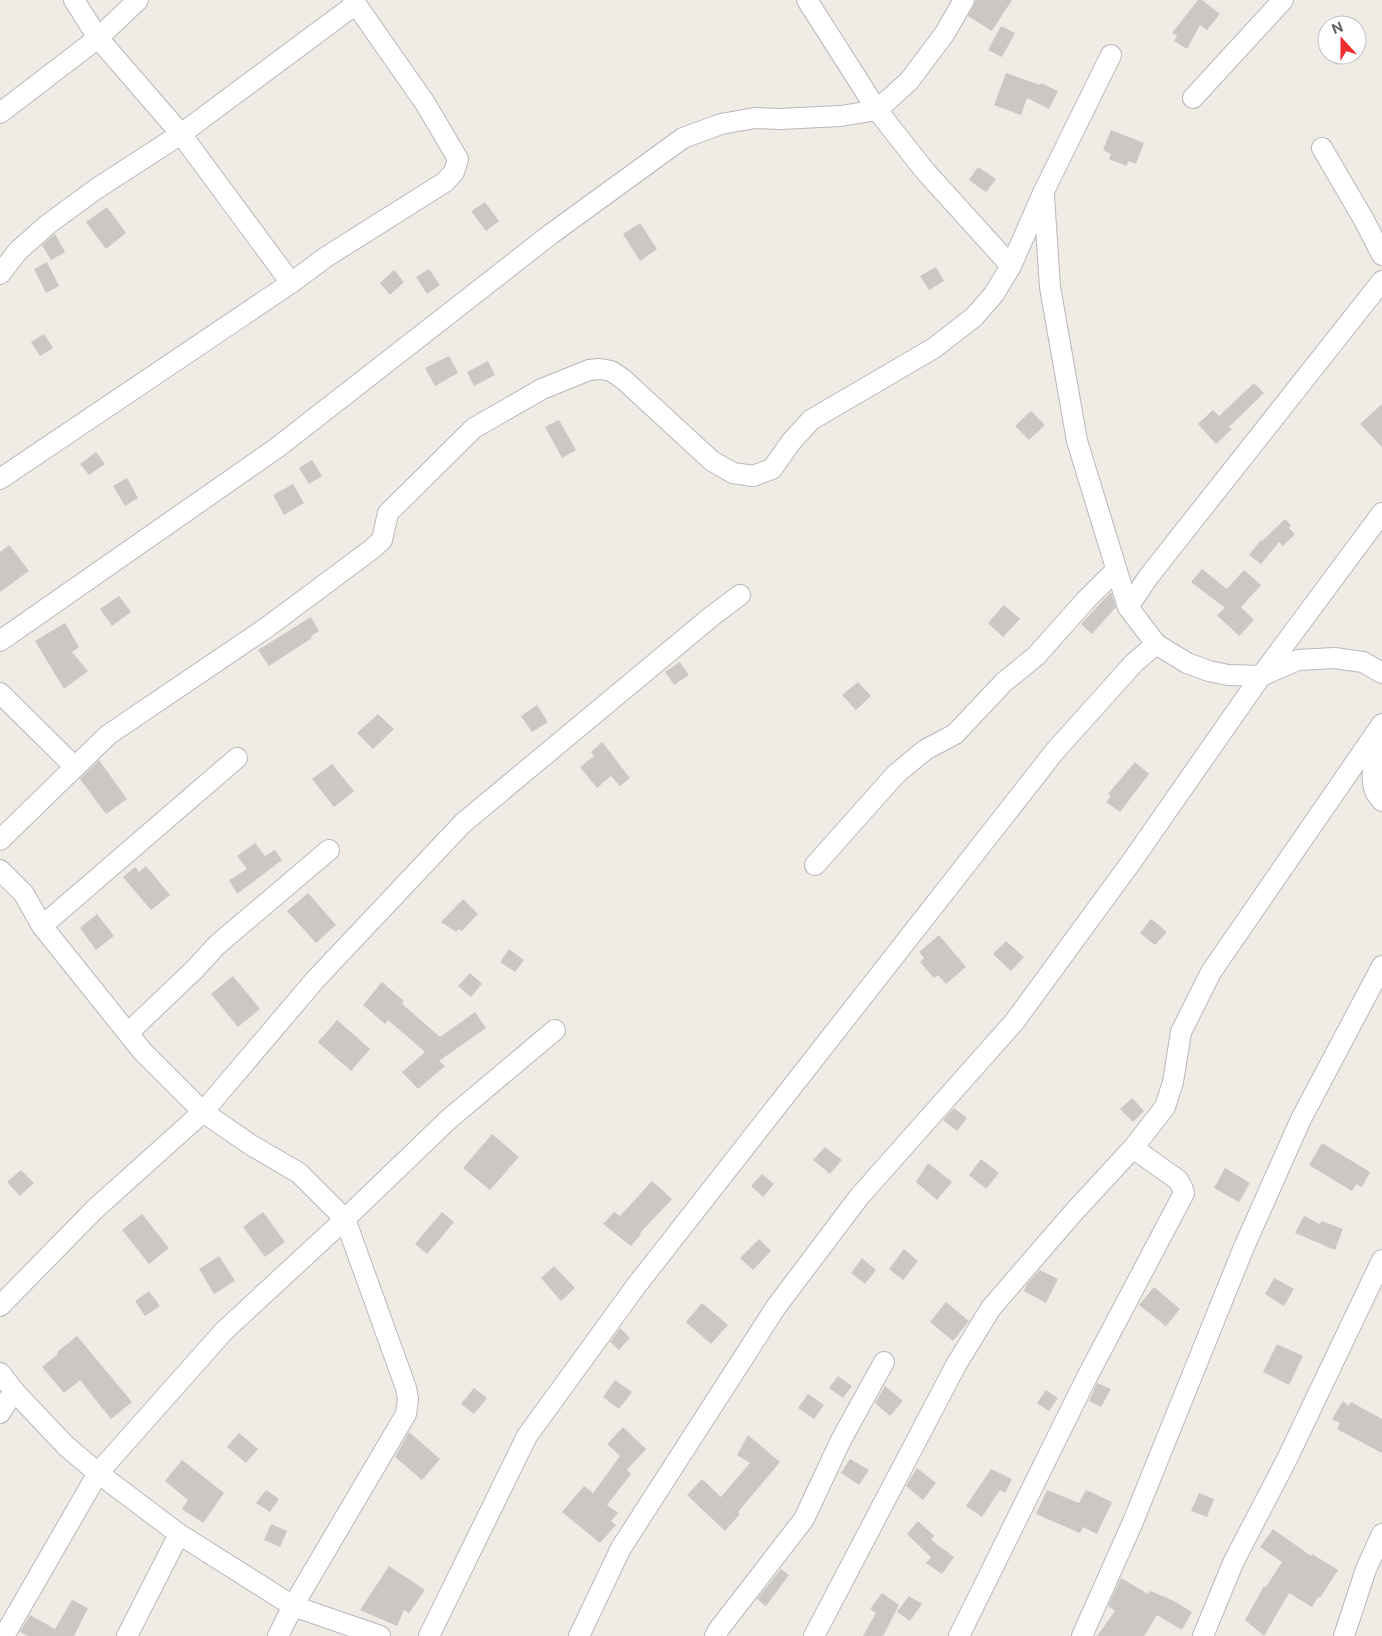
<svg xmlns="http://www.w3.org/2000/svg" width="1382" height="1636" font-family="'Public Sans',sans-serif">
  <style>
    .building { fill: #cbc7c2 }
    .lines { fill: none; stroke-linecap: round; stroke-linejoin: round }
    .minor-casing { stroke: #b6b8bc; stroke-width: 22 }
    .minor { stroke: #fff; stroke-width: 20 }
  </style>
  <rect width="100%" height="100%" fill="#f0ece5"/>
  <g class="building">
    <polygon points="976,0 1012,0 992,31 968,16"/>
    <polygon points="1198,0 1202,0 1220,14 1207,30 1200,25 1187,49 1174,41 1177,35 1172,33"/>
    <polygon points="1001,26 1015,33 1002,57 988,50"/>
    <polygon points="1006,73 1040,85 1041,83 1058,91 1049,109 1027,98 1021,115 994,105"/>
    <polygon points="1111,130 1144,143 1136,164 1129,161 1126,166 1109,159 1111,154 1103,150"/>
    <polygon points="978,167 996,179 986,192 969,180"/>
    <polygon points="485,202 499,221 486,231 471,211"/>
    <polygon points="107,207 126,233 106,249 86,222"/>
    <polygon points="640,223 657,249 640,261 623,234"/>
    <polygon points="55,234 65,252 51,260 42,245"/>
    <polygon points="47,262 59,286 46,293 34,269"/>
    <polygon points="936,267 944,281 929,290 920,276"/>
    <polygon points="429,269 440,285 427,294 416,277"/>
    <polygon points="394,270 404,282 390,295 380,283"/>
    <polygon points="44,334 53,348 40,356 31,342"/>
    <polygon points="449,356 458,373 435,386 425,368"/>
    <polygon points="488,361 495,375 474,386 467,372"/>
    <polygon points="1254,383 1264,393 1229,427 1232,429 1216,444 1198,424 1213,410 1219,416"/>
    <polygon points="1382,404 1382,447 1360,424"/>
    <polygon points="1031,411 1045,425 1029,440 1015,426"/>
    <polygon points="559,420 576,450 562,458 545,427"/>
    <polygon points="96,452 105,464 89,475 80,464"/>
    <polygon points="312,460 322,476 309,484 299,468"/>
    <polygon points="127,478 138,498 125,506 113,486"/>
    <polygon points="293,484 304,503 284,515 273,495"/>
    <polygon points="1285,519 1291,525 1289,528 1295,534 1283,546 1279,542 1261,564 1249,555 1261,540 1262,541"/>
    <polygon points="9,545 29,571 0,592 0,552"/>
    <polygon points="1202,569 1227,589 1244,570 1261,585 1241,607 1254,620 1239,636 1217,615 1225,608 1191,582"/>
    <polygon points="1111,592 1116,607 1092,634 1081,624"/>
    <polygon points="119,596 131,612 112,626 100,609"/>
    <polygon points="1004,605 1020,619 1003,637 988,623"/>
    <polygon points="311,617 319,631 311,636 312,638 269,666 258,650"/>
    <polygon points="65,623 79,647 72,652 88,671 64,689 35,641"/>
    <polygon points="680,662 689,675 674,685 665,672"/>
    <polygon points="858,682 871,696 856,710 842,695"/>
    <polygon points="537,705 548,722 532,732 521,716"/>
    <polygon points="378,714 394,729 373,749 357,733"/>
    <polygon points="602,742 630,778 620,786 611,776 597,788 580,767 594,756 591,752"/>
    <polygon points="99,760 127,799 106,814 80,779"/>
    <polygon points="1135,762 1149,774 1120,812 1106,802 1111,796 1108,794"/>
    <polygon points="332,764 354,791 334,807 312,779"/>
    <polygon points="255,843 265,856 275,850 282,860 237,894 229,880 247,869 237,856"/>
    <polygon points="146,866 170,895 151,910 123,877 135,867 139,872"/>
    <polygon points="308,893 336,925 316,943 287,911"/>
    <polygon points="463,899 478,914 462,931 459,929 456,932 441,922"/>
    <polygon points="97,914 114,936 96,950 80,928"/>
    <polygon points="1151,919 1167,932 1155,945 1140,933"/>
    <polygon points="939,935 966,967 946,984 938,975 934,978 920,962 924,958 919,952"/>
    <polygon points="1006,941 1024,957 1011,971 993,954"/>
    <polygon points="509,949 524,960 515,972 500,962"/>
    <polygon points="470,973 482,984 471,997 458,986"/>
    <polygon points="233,976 260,1009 238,1027 211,994"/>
    <polygon points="382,982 404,1001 402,1004 440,1037 475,1012 486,1028 439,1061 445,1066 418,1089 402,1072 425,1052 388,1020 385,1024 363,1005"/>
    <polygon points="337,1020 370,1049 351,1071 318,1042"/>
    <polygon points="1132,1098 1144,1111 1133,1122 1120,1109"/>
    <polygon points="954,1108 967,1118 957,1131 943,1120"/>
    <polygon points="492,1134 519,1157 490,1190 463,1168"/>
    <polygon points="1322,1143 1370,1172 1362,1187 1356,1184 1352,1191 1309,1165"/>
    <polygon points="825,1147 842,1160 830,1174 813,1160"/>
    <polygon points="981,1159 999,1173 986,1189 969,1175"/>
    <polygon points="928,1163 952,1182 937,1200 916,1182"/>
    <polygon points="1225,1168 1250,1183 1239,1202 1214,1188"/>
    <polygon points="21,1170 34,1183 20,1196 7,1182"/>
    <polygon points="762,1174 774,1184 763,1197 751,1186"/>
    <polygon points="652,1181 672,1199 640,1233 641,1234 631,1246 603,1224 614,1212 620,1216"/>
    <polygon points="263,1212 285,1242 265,1257 243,1227"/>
    <polygon points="442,1212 454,1222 427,1254 415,1244"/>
    <polygon points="142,1214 169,1248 149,1264 122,1230"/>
    <polygon points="1304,1216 1320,1224 1322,1221 1343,1229 1335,1250 1295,1233"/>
    <polygon points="759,1239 771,1251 753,1270 740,1258"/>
    <polygon points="904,1249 918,1261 903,1280 889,1269"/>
    <polygon points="219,1256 235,1281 214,1294 199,1269"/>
    <polygon points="862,1258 876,1270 865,1284 851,1273"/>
    <polygon points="554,1266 575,1288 561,1301 541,1278"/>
    <polygon points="1040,1270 1058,1279 1046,1303 1024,1291 1027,1284"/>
    <polygon points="1274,1278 1294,1289 1284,1306 1265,1294"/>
    <polygon points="1154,1287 1180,1309 1166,1326 1139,1305"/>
    <polygon points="149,1291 160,1306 145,1316 135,1301"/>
    <polygon points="946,1302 969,1321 953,1341 930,1322"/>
    <polygon points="702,1303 728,1325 711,1344 686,1322"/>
    <polygon points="620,1328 630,1338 619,1350 610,1342"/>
    <polygon points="77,1336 132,1402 111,1419 80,1380 64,1393 42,1367 58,1354 57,1352"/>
    <polygon points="1277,1344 1303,1356 1289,1385 1263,1372"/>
    <polygon points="838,1376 852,1386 843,1398 829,1388"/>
    <polygon points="615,1380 632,1392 619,1409 603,1397"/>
    <polygon points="1097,1383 1111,1389 1101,1407 1089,1401"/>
    <polygon points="885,1386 903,1401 890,1416 875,1403"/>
    <polygon points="474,1388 487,1398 474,1414 461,1404"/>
    <polygon points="1046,1390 1058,1398 1049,1411 1037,1403"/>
    <polygon points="808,1394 824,1405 814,1419 798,1408"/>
    <polygon points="1343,1401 1349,1406 1351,1402 1382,1419 1382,1453 1337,1429 1340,1423 1332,1419"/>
    <polygon points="623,1427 646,1449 627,1470 631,1474 607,1505 618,1513 611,1521 616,1525 600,1543 562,1512 584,1486 593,1493 620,1456 607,1444"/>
    <polygon points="409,1432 440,1459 422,1480 395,1457"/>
    <polygon points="239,1433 258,1449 246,1463 227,1447"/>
    <polygon points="748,1435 780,1462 738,1512 740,1514 725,1531 687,1495 702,1479 721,1497 750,1463 737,1455"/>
    <polygon points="850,1459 869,1470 859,1485 841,1473"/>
    <polygon points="182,1460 224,1493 203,1523 182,1509 188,1500 165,1481"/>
    <polygon points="917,1468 936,1483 923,1500 906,1486"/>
    <polygon points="991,1469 1012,1479 1005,1493 1000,1490 982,1517 966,1506"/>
    <polygon points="266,1490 279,1499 270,1512 256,1503"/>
    <polygon points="1047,1490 1079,1503 1086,1490 1112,1502 1097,1534 1083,1527 1080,1533 1036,1514"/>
    <polygon points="1199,1493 1214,1499 1207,1517 1191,1511"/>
    <polygon points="918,1521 934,1536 931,1540 954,1557 942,1574 926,1563 931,1557 907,1534"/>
    <polygon points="271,1524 287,1531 280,1547 264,1540"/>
    <polygon points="1273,1529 1311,1556 1312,1554 1338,1570 1320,1598 1318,1597 1312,1607 1289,1593 1264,1636 1245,1620 1264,1586 1266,1587 1282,1562 1260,1547"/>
    <polygon points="389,1566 425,1590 409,1613 404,1610 397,1626 360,1610"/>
    <polygon points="781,1569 789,1575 766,1606 757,1599"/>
    <polygon points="1121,1578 1148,1594 1150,1591 1172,1600 1192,1612 1182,1630 1157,1615 1144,1636 1097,1636 1115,1611 1108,1606"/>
    <polygon points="882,1593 899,1605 883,1636 863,1636 876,1613 870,1609"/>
    <polygon points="909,1596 922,1604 910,1621 897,1612"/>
    <polygon points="72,1600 88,1608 74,1636 28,1636 20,1632 30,1615 55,1629"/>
  </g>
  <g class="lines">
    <defs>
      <g id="minor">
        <polyline points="74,0 98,38 181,134 291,283"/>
        <polyline points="807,0 877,110 925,171 1011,266"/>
        <polyline points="1193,98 1283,0"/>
        <polyline points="0,113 98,38 138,0"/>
        <polyline points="1322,148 1364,220 1382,255"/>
        <polyline points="1044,196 1050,287 1077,441 1128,607"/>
        <polyline points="0,274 18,251 47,225 96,189 181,134 356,4"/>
        <polyline points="1382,281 1149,576 1128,607 1156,644 1187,663 1209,671 1228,675 1261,676 1298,660 1334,658 1363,662 1382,673"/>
        <polyline points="0,479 291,283 326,257 445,182 454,172 458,159 425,103 353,0"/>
        <polyline points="0,641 278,447 551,234 683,138 721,124 755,118 780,119 841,116 877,110 909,81 945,33 964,0"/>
        <polyline points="0,693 75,767"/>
        <path d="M1382,747C1373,758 1370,777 1375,791C1376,794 1380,798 1382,801"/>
        <polyline points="0,840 108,735 266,628 372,549 382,540 388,513 474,428 542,389 589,370 600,369 611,371 623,379 712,461 733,473 753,476 772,469 791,442 811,420 934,348 974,317 994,294 1011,266 1043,193 1111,55"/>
        <polyline points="815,865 896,774 925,750 955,734 1004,682 1036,656 1085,601 1116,570"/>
        <polyline points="0,870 24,894 42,926 143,1052 203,1112 251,1145 299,1173 345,1219 406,1388 408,1399 406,1414 293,1606 278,1636"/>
        <polyline points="42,926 237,758"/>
        <polyline points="129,1032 195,969 217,945 329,850"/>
        <polyline points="0,1306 95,1209 203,1112 315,980 463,823 712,616 740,595"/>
        <polyline points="0,1373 14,1391 66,1446 98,1473 179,1534 293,1606 380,1636"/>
        <polyline points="0,1413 14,1391"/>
        <polyline points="4,1636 98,1473 224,1331 345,1219 449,1119 555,1030"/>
        <polyline points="127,1636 179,1534"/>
        <polyline points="429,1636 527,1436 636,1286 1055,751 1134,663 1156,644"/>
        <polyline points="579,1636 621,1548 776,1307 859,1197 1015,1021 1132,861 1261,676 1382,513"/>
        <polyline points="715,1636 719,1629 804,1519 841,1440 884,1362"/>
        <polyline points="814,1636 956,1365 991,1308 1073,1213 1133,1148 1165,1107 1173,1082 1181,1032 1211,972 1382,724"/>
        <polyline points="959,1636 1087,1377 1184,1193 1182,1187 1178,1180 1133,1148"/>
        <polyline points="1082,1636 1132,1524 1244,1247 1301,1119 1382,966"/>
        <polyline points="1203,1636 1233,1563 1287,1459 1382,1260"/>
        <polyline points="1344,1636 1366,1569 1382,1534"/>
      </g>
    </defs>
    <use href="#minor" class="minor-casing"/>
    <use href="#minor" class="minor"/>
  </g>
  <g transform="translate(1342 40) rotate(339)"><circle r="24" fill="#ffffff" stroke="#bec0c2"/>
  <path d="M0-4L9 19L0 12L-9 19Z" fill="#ef2c2e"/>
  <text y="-8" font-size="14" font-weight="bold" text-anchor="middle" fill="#5d6266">N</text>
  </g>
</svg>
